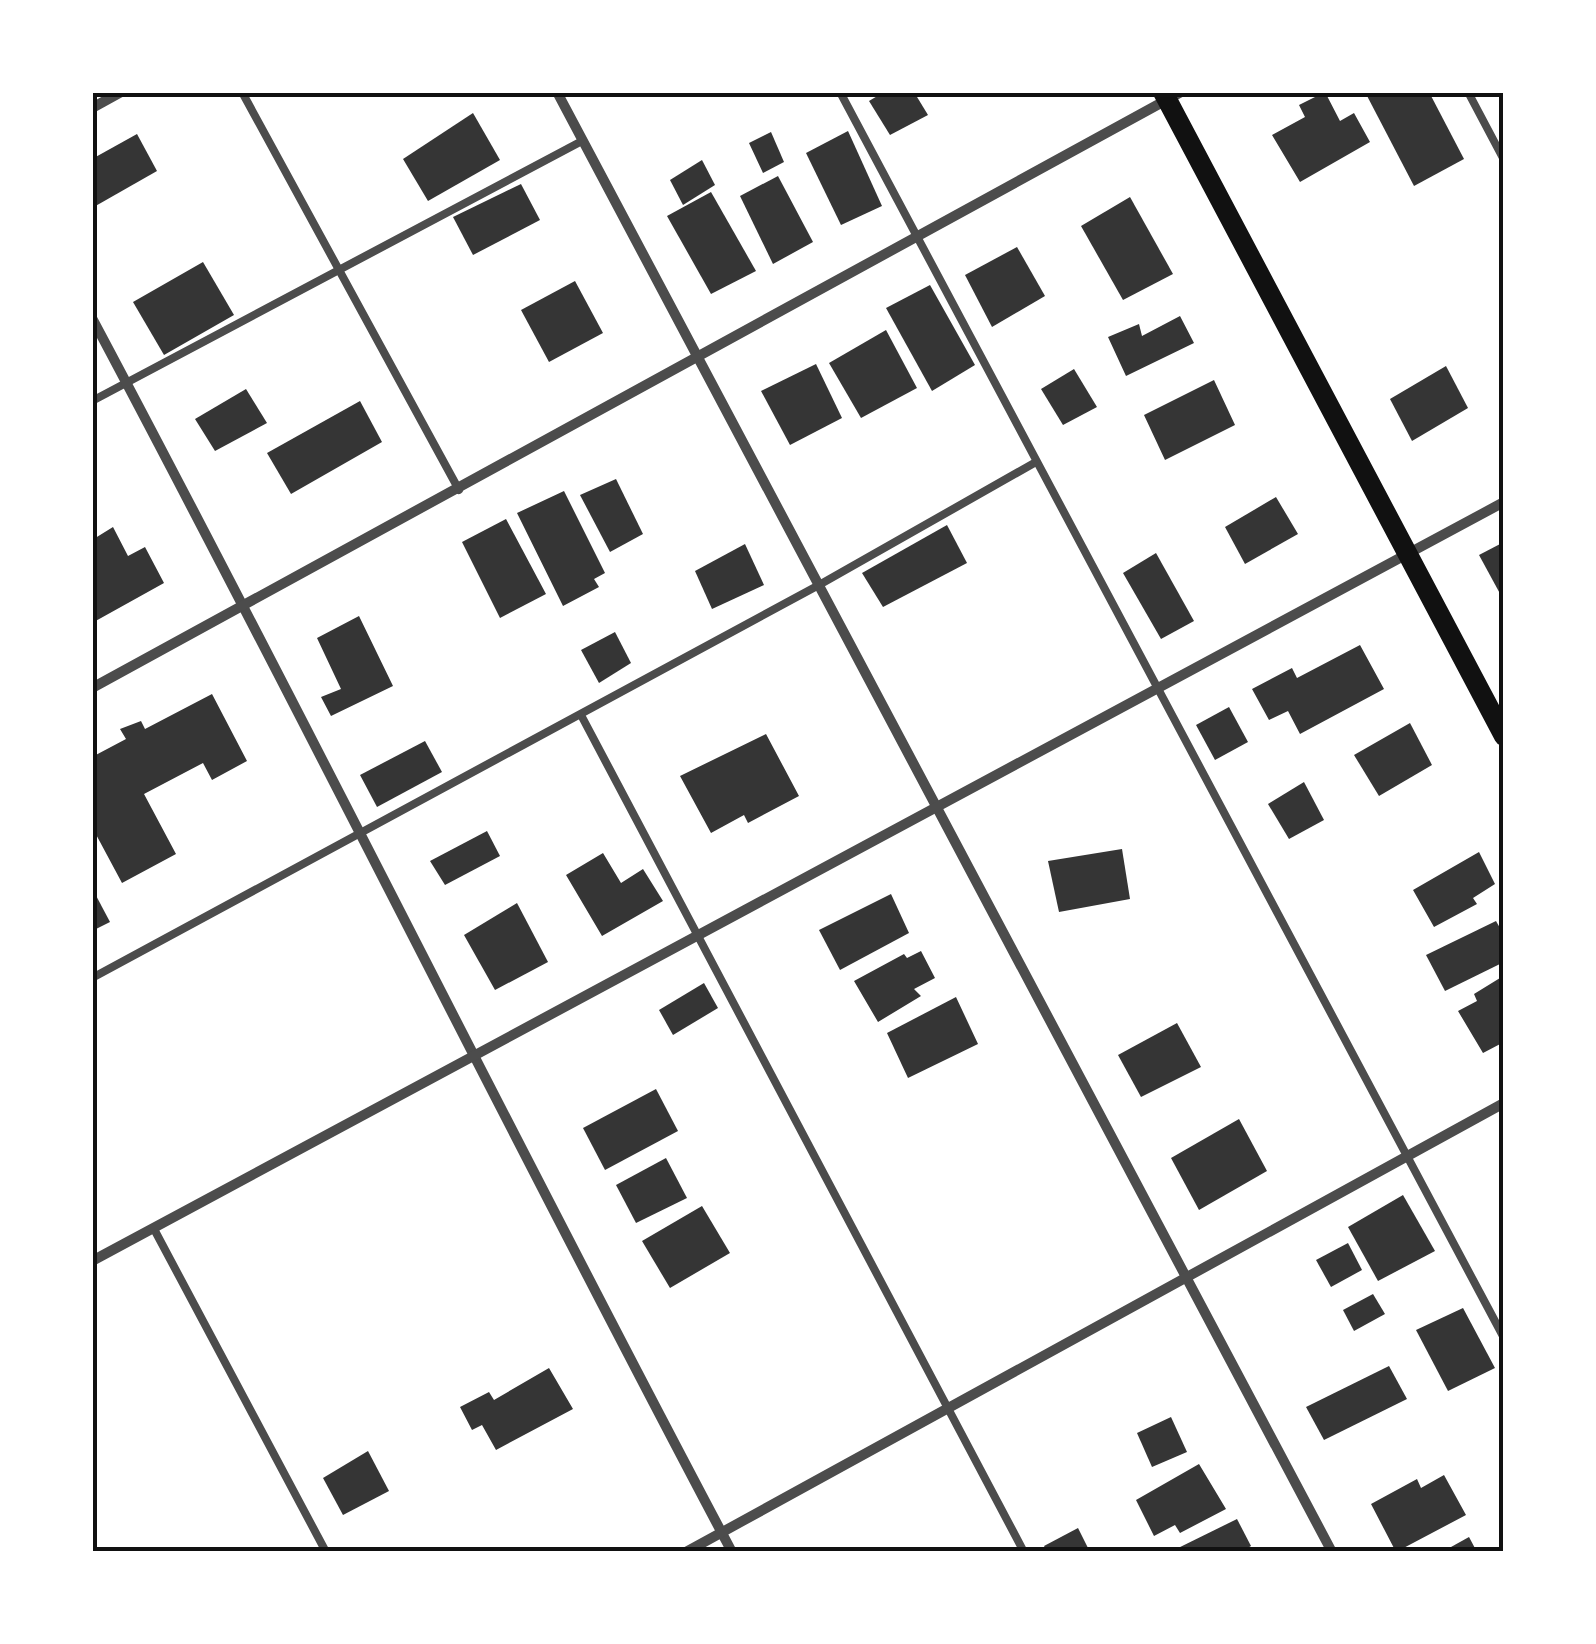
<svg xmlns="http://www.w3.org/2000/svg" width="1596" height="1644" font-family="Roboto,sans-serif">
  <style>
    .building { fill: #353535 }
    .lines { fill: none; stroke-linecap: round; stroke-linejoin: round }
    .service { stroke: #4c4c4c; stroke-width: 8 }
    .minor { stroke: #4c4c4c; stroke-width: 10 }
    .secondary { stroke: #111; stroke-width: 20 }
    .neatline { fill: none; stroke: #111; stroke-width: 4 }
  </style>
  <rect width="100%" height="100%" fill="#fff"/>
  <g class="building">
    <polygon points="884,92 914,92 928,115 890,135 869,101"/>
    <polygon points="1325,92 1340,121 1354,113 1370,142 1300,182 1272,135 1305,117 1299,105"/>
    <polygon points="1365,92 1429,92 1464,159 1414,186"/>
    <polygon points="473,113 500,160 428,201 403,159"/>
    <polygon points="848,131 882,206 841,225 806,153"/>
    <polygon points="771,132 784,162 763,173 749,143"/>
    <polygon points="137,134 157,171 92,208 92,159"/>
    <polygon points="702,160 715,185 683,205 670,180"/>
    <polygon points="778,176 813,242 773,264 740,196"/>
    <polygon points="521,184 540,220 473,255 453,217"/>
    <polygon points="711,192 756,271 711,294 667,216"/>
    <polygon points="1130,197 1173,274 1123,300 1081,226"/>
    <polygon points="1017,247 1045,296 992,327 965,275"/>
    <polygon points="203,262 234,315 164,355 133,302"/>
    <polygon points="575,281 603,333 549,362 521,310"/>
    <polygon points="930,285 975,365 932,391 886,308"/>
    <polygon points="1180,316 1194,343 1126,376 1108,337 1139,324 1142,336"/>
    <polygon points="886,330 917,388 861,418 829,363"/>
    <polygon points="816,364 842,418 790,445 761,391"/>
    <polygon points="1446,366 1468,408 1412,441 1390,399"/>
    <polygon points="1074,369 1097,407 1063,425 1041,389"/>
    <polygon points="1214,380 1235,425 1165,460 1144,415"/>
    <polygon points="246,389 267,423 215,451 195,419"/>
    <polygon points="360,401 382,442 291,494 267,453"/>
    <polygon points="616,479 643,534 610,552 580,495"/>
    <polygon points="564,491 605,573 594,579 599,587 563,606 517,513"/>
    <polygon points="1276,497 1298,534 1245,564 1225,527"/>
    <polygon points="506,519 546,594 500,618 462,542"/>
    <polygon points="947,525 967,563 883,607 862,573"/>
    <polygon points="113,527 128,556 145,547 164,583 92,623 92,540"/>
    <polygon points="1502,543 1504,546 1504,601 1479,555"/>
    <polygon points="745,544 764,585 712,609 695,571"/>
    <polygon points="1156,553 1194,621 1161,639 1123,573"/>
    <polygon points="359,616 393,686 331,716 321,697 341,689 317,638"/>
    <polygon points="615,632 631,663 599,683 581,650"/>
    <polygon points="1360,645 1384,689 1300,734 1288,711 1269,720 1252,689 1292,668 1297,678"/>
    <polygon points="212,694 247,761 212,780 203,763 144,794 176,854 122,883 92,827 92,757 126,739 120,729 141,721 145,729"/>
    <polygon points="1229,707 1248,742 1215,760 1196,725"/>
    <polygon points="1410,723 1432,765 1379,796 1354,755"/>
    <polygon points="766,734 799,796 748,823 744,815 711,833 680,776"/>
    <polygon points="425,741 442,772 377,807 360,775"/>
    <polygon points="1304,782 1324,820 1289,839 1268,804"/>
    <polygon points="487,831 500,856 445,885 430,861"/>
    <polygon points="1122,849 1130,899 1059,912 1048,861"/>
    <polygon points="1479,852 1495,884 1473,898 1477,904 1434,927 1413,890"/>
    <polygon points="603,853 621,883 643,869 663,901 602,936 566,875"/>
    <polygon points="92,888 110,922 92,931"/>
    <polygon points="891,894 909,933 840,970 819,930"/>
    <polygon points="517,903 548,962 495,990 464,935"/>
    <polygon points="1496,921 1504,935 1504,962 1445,991 1426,955"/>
    <polygon points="921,951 935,978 914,989 921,996 878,1022 854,981 904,954 907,958"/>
    <polygon points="1500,978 1504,1042 1483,1053 1458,1011 1477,1001 1474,994"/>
    <polygon points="704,983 718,1008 673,1035 659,1010"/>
    <polygon points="956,997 978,1044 908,1078 887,1033"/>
    <polygon points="1177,1023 1201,1067 1141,1097 1118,1055"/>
    <polygon points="656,1089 678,1131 605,1170 583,1128"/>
    <polygon points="1239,1119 1267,1171 1199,1210 1171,1158"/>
    <polygon points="666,1158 687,1198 636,1223 616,1185"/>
    <polygon points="1403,1195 1435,1251 1378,1281 1348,1227"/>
    <polygon points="702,1206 730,1253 670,1288 642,1241"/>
    <polygon points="1348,1243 1362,1270 1331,1287 1316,1260"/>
    <polygon points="1373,1294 1385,1314 1354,1331 1343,1310"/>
    <polygon points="1463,1308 1495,1368 1448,1391 1416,1330"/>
    <polygon points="1389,1366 1407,1399 1324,1440 1306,1407"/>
    <polygon points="549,1368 573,1409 496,1450 482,1425 472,1430 460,1407 489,1392 494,1400"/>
    <polygon points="1171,1417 1187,1452 1152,1467 1137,1433"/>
    <polygon points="368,1451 389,1491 343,1515 323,1478"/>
    <polygon points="1199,1464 1226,1509 1180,1533 1175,1525 1154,1536 1136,1500"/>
    <polygon points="1444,1475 1466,1515 1396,1552 1371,1504 1417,1479 1421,1488"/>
    <polygon points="1237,1519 1251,1546 1241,1552 1170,1552"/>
    <polygon points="1078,1528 1090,1552 1047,1552 1044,1546"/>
    <polygon points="1469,1537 1477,1552 1442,1552"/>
  </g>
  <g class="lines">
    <g class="service">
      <polyline points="242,92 459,490"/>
      <polyline points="840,92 1504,1338"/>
      <polyline points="1468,92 1504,160"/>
      <polyline points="92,401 582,141"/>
      <polyline points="581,715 1024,1552"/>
      <polyline points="92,978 819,585 1036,462"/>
      <polyline points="154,1229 326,1552"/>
    </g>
    <g class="minor">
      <polyline points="557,92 1332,1552"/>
      <polyline points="92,108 121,92"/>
      <path d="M92,318C310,727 514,1142 732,1552"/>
      <polyline points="92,688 1181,92"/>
      <polyline points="92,1261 1504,502"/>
      <polyline points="686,1552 1504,1103"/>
    </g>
    <polyline class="secondary" points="1163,92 1504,736"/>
  </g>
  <rect width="1596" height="1644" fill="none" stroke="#ffffff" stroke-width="190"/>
  <rect x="95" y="95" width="1406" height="1454" class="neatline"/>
</svg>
